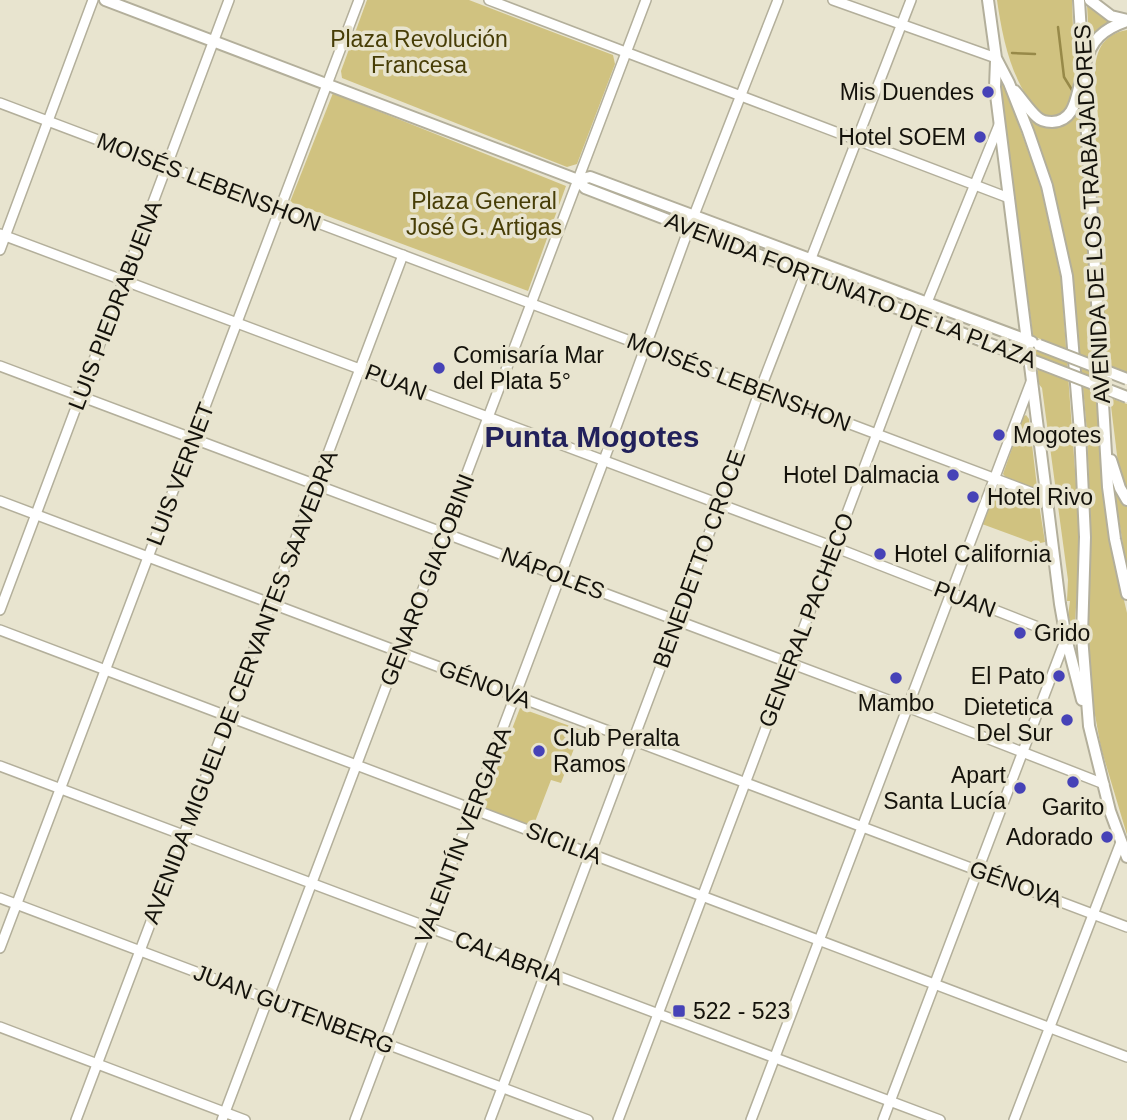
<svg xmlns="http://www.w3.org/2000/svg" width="1127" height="1120" font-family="Helvetica,sans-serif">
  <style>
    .green { fill: #d0c280 }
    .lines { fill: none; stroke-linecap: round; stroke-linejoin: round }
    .stream { stroke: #978948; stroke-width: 2.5 }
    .minor-casing { stroke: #b3af9b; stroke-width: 12 }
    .major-casing { stroke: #b3af9b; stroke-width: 14 }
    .minor { stroke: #fff; stroke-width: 9 }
    .major { stroke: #fff; stroke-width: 10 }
    .major-bridge-casing { stroke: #b3af9b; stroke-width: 14; stroke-linecap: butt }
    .major-bridge { stroke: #fff; stroke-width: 10 }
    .poi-dot { fill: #4642b7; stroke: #e8e4cf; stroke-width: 2.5 }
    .labels { text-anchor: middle; stroke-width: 7; stroke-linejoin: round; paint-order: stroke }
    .park-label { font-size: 23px; fill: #473d06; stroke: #e8e4cf }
    .poi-label { font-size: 23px; fill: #14120b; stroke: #e8e4cf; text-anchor: end }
    .street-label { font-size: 23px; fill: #14120b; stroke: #e8e4cf }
    .district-label { font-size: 30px; font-weight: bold; fill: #22215b; stroke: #e8e4cf }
  </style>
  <rect width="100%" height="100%" fill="#e8e4cf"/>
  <g class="green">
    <polygon points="367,0 469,0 613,55 615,64 577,164 567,167 342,78 341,71"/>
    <path d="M997,0H1072L1075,87L1071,107L1061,117L1042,116C1012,84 1003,42 997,0Z"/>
    <polygon points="1087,5 1113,21 1090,38 1089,37"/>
    <path d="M1127,30V373L1108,366L1106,350L1097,202C1100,187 1101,173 1100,157C1098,143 1091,132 1094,118L1098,117C1096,85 1084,37 1127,30Z"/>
    <polygon points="1000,73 1040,184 1061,279 1078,511 1079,563 1075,622 1072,624 1068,616 1070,601 1067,601 1068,580 1042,388 1038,383 1037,371 1040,368 1052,375 1051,361 1035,357 1034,349 1050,356 1049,343 1038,338 1038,341 1033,336 1000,86"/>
    <polygon points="333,93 566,186 528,291 290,202"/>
    <polygon points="1079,105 1102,487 1112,549 1127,613 1127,835 1101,748 1091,693 1088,644 1091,537 1087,432 1073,275 1056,198 1029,114 1042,124"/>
    <polygon points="1110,398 1127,404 1127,494 1118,463"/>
    <polygon points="1026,415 1029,419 1037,487 1035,489 1007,479 1003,474 1023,417"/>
    <polygon points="1113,483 1127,506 1127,570"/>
    <polygon points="999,489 1039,504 1045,542 1036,544 982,524 994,494"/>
    <polygon points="520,708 581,730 561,783 551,780 533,827 482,808"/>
  </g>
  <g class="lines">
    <g class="stream">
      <polyline points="1058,27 1064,77 1072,90"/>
      <polyline points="1012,53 1035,54"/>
    </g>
    <defs>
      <g id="minor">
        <polyline points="489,0 1009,198"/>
        <polyline points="833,0 996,58"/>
        <polyline points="0,103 1046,498"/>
        <polyline points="0,234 834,547 1066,638 883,1120"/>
        <polyline points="0,250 93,0"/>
        <polyline points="0,366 907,707 1104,784"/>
        <polyline points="0,501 1127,927"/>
        <polyline points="0,610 229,0"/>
        <polyline points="0,630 1127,1057"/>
        <polyline points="0,766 940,1120"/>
        <polyline points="0,898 588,1120"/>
        <polyline points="0,948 359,0"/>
        <polyline points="0,1027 245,1120"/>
        <polyline points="76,1120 403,255"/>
        <polyline points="222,1120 646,0"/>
        <polyline points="355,1120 604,460 689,228 778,0"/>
        <polyline points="490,1120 678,621 760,390 911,0"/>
        <polyline points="618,1120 921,317 999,125"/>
        <polyline points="751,1120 1031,382"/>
        <polyline points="1014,1120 1121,842"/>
      </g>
      <g id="major">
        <polyline points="105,0 578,180 585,188 1042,364"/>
        <polyline points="988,0 996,58 1009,83 1028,131 1047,186 1067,276 1080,432 1085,537 1082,636 1089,726 1110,811 1127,857"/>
        <polyline points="1079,0 1108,487 1115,539 1127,594"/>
        <polyline points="1090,0 1111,16 1127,20"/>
        <polyline points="996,61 995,87 1060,604 1066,638 1082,700"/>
        <path d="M1085,64C1091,40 1103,29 1127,21"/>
        <path d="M1015,91C1022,99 1029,110 1037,117C1041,121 1047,122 1052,122C1075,121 1076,97 1081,80"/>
        <polyline points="578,180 590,177 1032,342"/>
        <polyline points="1111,460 1120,488 1127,500"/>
      </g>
    </defs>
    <use href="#minor" class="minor-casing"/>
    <use href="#major" class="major-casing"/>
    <use href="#minor" class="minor"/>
    <use href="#major" class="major"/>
    <defs>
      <g id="major-bridge">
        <polyline points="1039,345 1127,379"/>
        <polyline points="1042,364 1127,397"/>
      </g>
    </defs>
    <use href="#major-bridge" class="major-bridge-casing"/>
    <use href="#major-bridge" class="major-bridge"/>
  </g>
  <g class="poi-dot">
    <circle cx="988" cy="92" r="7"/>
    <circle cx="980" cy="137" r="7"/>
    <circle cx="439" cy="368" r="7"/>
    <circle cx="999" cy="435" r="7"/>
    <circle cx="953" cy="475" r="7"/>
    <circle cx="973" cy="497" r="7"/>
    <circle cx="880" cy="554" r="7"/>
    <circle cx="1020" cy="633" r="7"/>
    <circle cx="1059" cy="676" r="7"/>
    <circle cx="896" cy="678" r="7"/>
    <circle cx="1067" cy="720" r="7"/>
    <circle cx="539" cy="751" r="7"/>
    <circle cx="1073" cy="782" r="7"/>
    <circle cx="1020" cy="788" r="7"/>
    <circle cx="1107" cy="837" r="7"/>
    <rect x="672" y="1004" width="14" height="14" rx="3.5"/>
  </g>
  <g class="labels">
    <g class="park-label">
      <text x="419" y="47">Plaza Revolución<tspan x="419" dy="26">Francesa</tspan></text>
      <text x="484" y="209">Plaza General<tspan x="484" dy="26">José G. Artigas</tspan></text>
    </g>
    <g class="poi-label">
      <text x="974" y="100">Mis Duendes</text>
      <text x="966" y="145">Hotel SOEM</text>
      <text x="453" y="363" text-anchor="start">Comisaría Mar<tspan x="453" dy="26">del Plata 5°</tspan></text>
      <text x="1013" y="443" text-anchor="start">Mogotes</text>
      <text x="939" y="483">Hotel Dalmacia</text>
      <text x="987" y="505" text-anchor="start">Hotel Rivo</text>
      <text x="894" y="562" text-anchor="start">Hotel California</text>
      <text x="1034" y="641" text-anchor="start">Grido</text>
      <text x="1045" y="684">El Pato</text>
      <text x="896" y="711" text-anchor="middle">Mambo</text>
      <text x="1053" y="715">Dietetica<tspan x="1053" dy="26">Del Sur</tspan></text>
      <text x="553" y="746" text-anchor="start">Club Peralta<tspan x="553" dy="26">Ramos</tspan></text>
      <text x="1006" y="783">Apart<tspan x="1006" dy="26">Santa Lucía</tspan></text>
      <text x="1073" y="815" text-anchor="middle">Garito</text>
      <text x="1093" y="845">Adorado</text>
      <text x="693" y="1019" text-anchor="start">522 - 523</text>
    </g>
    <g class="street-label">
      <text transform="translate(209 182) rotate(21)" y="8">MOISÉS LEBENSHON</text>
      <text transform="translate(1092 214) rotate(-93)" y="8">AVENIDA DE LOS TRABAJADORES</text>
      <text transform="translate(851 290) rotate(21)" y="8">AVENIDA FORTUNATO DE LA PLAZA</text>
      <text transform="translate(115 305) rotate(-69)" y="8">LUIS PIEDRABUENA</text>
      <text transform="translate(396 382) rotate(21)" y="8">PUAN</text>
      <text transform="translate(739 382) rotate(21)" y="8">MOISÉS LEBENSHON</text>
      <text transform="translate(180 474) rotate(-69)" y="8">LUIS VERNET</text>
      <text transform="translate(699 559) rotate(-70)" y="8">BENEDETTO CROCE</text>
      <text transform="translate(553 573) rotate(21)" y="8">NÁPOLES</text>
      <text transform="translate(427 580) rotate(-69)" y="8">GENARO GIACOBINI</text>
      <text transform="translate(965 599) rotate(21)" y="8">PUAN</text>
      <text transform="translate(806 620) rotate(-69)" y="8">GENERAL PACHECO</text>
      <text transform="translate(485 684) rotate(21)" y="8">GÉNOVA</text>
      <text transform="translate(240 687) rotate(-69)" y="8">AVENIDA MIGUEL DE CERVANTES SAAVEDRA</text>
      <text transform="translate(463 835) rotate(-69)" y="8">VALENTÍN VERGARA</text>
      <text transform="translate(564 843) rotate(21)" y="8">SICILIA</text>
      <text transform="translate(1016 884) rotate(20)" y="8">GÉNOVA</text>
      <text transform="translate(509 958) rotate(21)" y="8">CALABRIA</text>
      <text transform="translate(294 1009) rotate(21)" y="8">JUAN GUTENBERG</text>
    </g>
    <g class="district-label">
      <text x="592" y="447">Punta Mogotes</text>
    </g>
  </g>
</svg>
